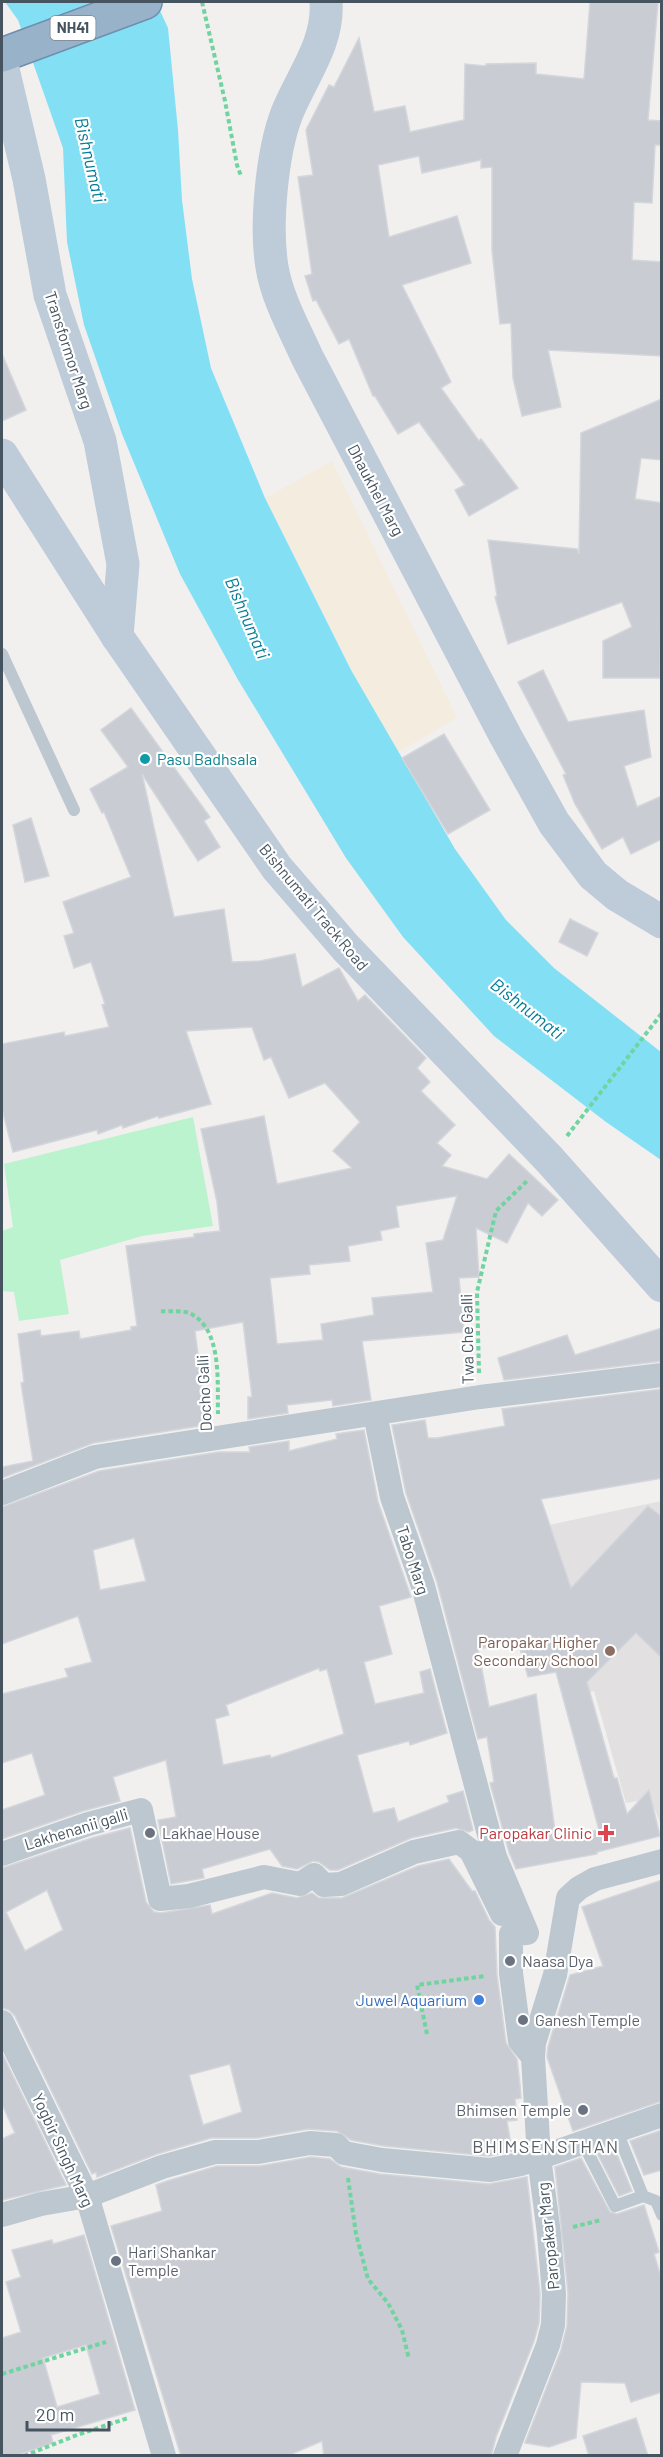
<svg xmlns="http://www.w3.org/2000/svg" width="663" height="2457" font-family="Barlow,sans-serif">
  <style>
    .education { fill: #e3e0e1 }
    .green { fill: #baf3ce }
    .sand { fill: #f4eddf }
    .water { fill: #83e0f4 }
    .building { fill: #c9ccd2; stroke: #d3d6db; stroke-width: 1.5; fill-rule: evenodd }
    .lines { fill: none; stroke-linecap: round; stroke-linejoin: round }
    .trunk-casing { stroke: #6e8fae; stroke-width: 36 }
    .path { stroke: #6fd49f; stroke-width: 4; stroke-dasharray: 4.5 3; stroke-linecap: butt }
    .service { stroke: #bcc7d0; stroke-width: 12 }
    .minor { stroke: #bcc7d0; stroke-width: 24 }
    .secondary { stroke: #becbd8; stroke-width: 33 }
    .trunk { stroke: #98b2ca; stroke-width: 33 }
    .culture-dot { fill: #0f9aa8; stroke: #fff; stroke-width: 2 }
    .education-dot { fill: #8d6e63; stroke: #fff; stroke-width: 2 }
    .worship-dot { fill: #6b7280; stroke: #fff; stroke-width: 2 }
    .health-dot { fill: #e0444e; stroke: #fff; stroke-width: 2 }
    .shop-dot { fill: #3f7fe0; stroke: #fff; stroke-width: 2 }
    .labels { text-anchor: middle; stroke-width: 4.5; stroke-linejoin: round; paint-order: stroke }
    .shield { fill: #fff; stroke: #7e878f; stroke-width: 1.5 }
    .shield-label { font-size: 15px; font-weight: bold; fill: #46545f }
    .street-label { font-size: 16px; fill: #46545f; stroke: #fff }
    .culture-label { font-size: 16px; fill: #0d838f; stroke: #fff; text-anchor: start }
    .education-label { font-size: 16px; fill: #785e54; stroke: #fff; text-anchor: end }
    .worship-label { font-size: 16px; fill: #5b616d; stroke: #fff; text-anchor: start }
    .health-label { font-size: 16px; fill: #be3a42; stroke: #fff; text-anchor: end }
    .shop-label { font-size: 16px; fill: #366cbe; stroke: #fff; text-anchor: end }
    .water-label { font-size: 18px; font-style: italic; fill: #037c96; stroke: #fff }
    .neighbourhood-label { font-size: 18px; letter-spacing: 1.5px; fill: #5b6065; stroke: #fff }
  </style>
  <rect width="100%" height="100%" fill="#f2efef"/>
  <polygon class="education" points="661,1501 661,1825 655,1810 643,1800 626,1803 594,1691 574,1697 549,1525"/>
  <polygon class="green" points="193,1117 213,1226 142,1236 60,1260 69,1314 19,1321 14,1292 2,1291 2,1231 13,1227 4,1164"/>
  <polygon class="sand" points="332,461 457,718 397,753 351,670 265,498"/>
  <polygon class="water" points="5,2 156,2 168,28 178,130 182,200 192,279 211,368 265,498 351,670 455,849 506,920 554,968 661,1052 661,1160 606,1122 494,1036 403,937 346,858 237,678 180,574 122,434 84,325 67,242 63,148 18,20"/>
  <g class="building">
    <polygon points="590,2 658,2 648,120 662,121 662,145 655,145 652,203 634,202 632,260 662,262 662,356 548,350 561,407 522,416 513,378 511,323 500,324 492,250 492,167 481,168 481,160 422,173 419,156 378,165 389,237 457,216 471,263 402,285 451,382 441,388 479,441 481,439 518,488 469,516 455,490 465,485 419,422 398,434 375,396 373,396 349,339 339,344 316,300 313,301 305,276 312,274 298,177 313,175 306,130 329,85 334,87 359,38 374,112 405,106 410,132 464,120 465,64 486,66 486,64 536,63 536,74 584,79"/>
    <polygon points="2,354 26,410 2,421"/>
    <polygon points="662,399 662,460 641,458 635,499 662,503 660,678 603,678 603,641 632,627 622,602 508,644 495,597 497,596 488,540 577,549 579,554 581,433"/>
    <polygon points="543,670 568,722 644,710 651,757 624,766 637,807 662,796 662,839 631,854 623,837 602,849 575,804 563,775 566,774 518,682"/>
    <path d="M131,708L210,817L204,821L220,847L198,861L142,774L174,917L224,909L232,962L260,961L295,954L302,987L339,968L358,1001L365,995L426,1058L417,1068L430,1082L421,1091L455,1125L437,1143L451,1155L442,1166L487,1179L509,1154L558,1200L542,1216L528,1203L507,1243L476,1228L479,1277L459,1278L464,1332L362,1341L371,1400L333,1406L332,1400L287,1405L288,1413L248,1419V1397H252L243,1322L195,1331L202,1385H200L205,1425L93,1443L2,1478V1467L33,1461L21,1383L24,1382L18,1334L40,1330L41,1336L79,1331L80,1339L131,1330V1327L137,1326L126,1246L194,1237V1234L220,1231L217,1202L201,1129L264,1116L277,1184L352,1168L333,1151L360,1122L325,1083L289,1098L271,1057L264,1060L252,1027L186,1031L211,1104L159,1118L158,1116L123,1128L122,1125L98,1134L97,1130L13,1152L2,1109V1044L64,1032L65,1036L109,1027L102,1005L105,1004L91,962L74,968L64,936L74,933L63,902L131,877L104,812L102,813L90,789L128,767L101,730ZM457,1196L443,1240L426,1243L433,1292L372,1298L374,1315L321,1324L323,1340L277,1344L270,1278L310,1274L309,1265L350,1261L348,1246L382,1240L380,1231L399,1227L396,1206Z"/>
    <polygon points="444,734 490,810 448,834 402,758"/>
    <polygon points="31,818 49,876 25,882 13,825"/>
    <polygon points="570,919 598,933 587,956 559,942"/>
    <polygon points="662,1328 662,1361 504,1380 498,1358 567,1335 575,1355"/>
    <path d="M662,1389V1478L541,1499L571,1588L648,1506L662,1517V1658L636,1633L587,1682L614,1778H617L627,1814L649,1790L660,1836L597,1852V1854L516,1869L509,1852L490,1783L494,1782L487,1737L478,1739L437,1582L406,1493L392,1425L425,1420L428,1438H437L505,1426L502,1409ZM518,1641L528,1677L556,1672L599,1830L556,1838L536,1694L489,1707L478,1649Z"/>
    <path d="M364,1430L378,1502L411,1597L379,1606L392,1654L364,1662L375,1704L424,1693L420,1672L430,1669L447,1733L410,1745L409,1741L357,1755L373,1813L394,1808L398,1822L449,1802L447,1796L463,1791L473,1830L469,1832L456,1828L411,1838L338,1870H330L319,1862L313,1861L297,1869L282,1866L270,1849L202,1869L204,1878L171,1884L158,1820L176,1817L166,1760L113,1777L120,1801L83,1811L2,1839V1810L45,1795L32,1753L2,1763V1694L68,1677L65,1669L92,1662L78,1616L2,1644V1507L99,1471L219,1452H250L249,1447L289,1441V1451L337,1439L336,1434ZM134,1538L146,1581L100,1590L93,1550ZM319,1668L320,1671L327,1669L344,1734L271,1758L270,1755L223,1765L215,1719L229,1715L226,1705Z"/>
    <path d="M130,1828L146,1902L154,1912L161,1913L210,1905L212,1914L272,1893L297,1898L312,1893L319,1898H342L418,1866L449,1859L472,1891H475L489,1920L495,1927L497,1975L506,2043L517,2059L520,2085L521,2098L515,2099L517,2120L507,2121L512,2151L489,2156L384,2146L351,2140L337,2131L308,2129L257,2138H211L157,2154L97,2177L96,2172L92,2174L15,2016L9,2010L2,2008V1868L92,1838ZM47,1890L63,1930L25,1951L6,1912ZM230,2064L242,2112L203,2125L189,2075Z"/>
    <polygon points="662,1880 662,2101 573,2131 547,2057 548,2047 570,1975 603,1966 582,1907"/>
    <polygon points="2,2053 66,2185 2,2200 2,2139 15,2133 2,2104"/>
    <polygon points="662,2130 662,2170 644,2175 630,2141"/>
    <polygon points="614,2147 632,2191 619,2196 597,2153"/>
    <polygon points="311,2157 330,2159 341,2167 380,2174 489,2184 527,2177 540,2294 539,2323 534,2341 496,2437 491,2456 324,2456 322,2441 287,2456 181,2456 111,2226 162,2211 156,2185 167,2181 217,2166 260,2166"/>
    <polygon points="581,2158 610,2212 617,2214 644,2205 659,2252 654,2254 662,2280 662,2392 631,2402 625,2383 581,2382 576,2438 549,2447 525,2443 561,2350 567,2326 568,2293 555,2167"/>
    <path d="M84,2235L135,2410L51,2435L53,2443L15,2456H2V2338L21,2332L6,2282L21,2277L12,2250L52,2240L53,2244ZM86,2345L100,2394L57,2407L43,2358Z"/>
    <polygon points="636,2418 648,2456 589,2456 583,2436"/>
  </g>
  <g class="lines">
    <defs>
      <polyline id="trunk" points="2,55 145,2"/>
    </defs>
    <use href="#trunk" class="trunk-casing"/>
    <g class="path">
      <polyline points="202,2 225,101 237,165 241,176"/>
      <polyline points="567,1136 662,1013"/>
      <path d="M161,1311C169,1312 182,1310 189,1313C223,1328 217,1383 218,1414"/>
      <polyline points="479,1373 477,1292 496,1211 528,1180"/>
      <polyline points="427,2034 417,1985 486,1976"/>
      <polyline points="348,2178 356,2234 368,2279 388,2303 402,2330 409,2359"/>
      <polyline points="573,2227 601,2220"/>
      <polyline points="2,2374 106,2342"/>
      <polyline points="24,2456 77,2435 128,2418"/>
    </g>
    <g class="service">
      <polyline points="2,654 74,810"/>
      <polyline points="616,2129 643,2196 656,2201 662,2215"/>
      <polyline points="582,2141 615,2206 643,2196"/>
    </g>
    <g class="minor">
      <polyline points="375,1414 392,1497 423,1586 495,1857 527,1933 511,1934 511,1973 520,2041 533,2057"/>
      <polyline points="2,1493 95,1457 480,1397 662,1375"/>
      <polyline points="2,1854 88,1824 141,1810 160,1899 189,1896 264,1877 300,1884 314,1875 324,1885 341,1884 414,1852 459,1842 471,1851 502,1914"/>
      <polyline points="2,2022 87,2196 164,2456"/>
      <polyline points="2,2215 41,2204 87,2196 162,2167 215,2152 258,2152 310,2143 336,2145 344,2153 382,2160 490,2170 521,2164 662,2115"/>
      <polyline points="505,2456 548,2345 553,2325 554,2294 549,2234 539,2157 533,2057 534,2043 555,1975 568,1898 579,1888 595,1879 662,1861"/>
    </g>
    <g class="secondary">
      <path d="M326,2C329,43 302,76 287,113C272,152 265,225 272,267C277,298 294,328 307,357L506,737L554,823L593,875L617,895L662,922"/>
      <polyline points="2,65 29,179 50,295 100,441 123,564 117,636"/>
      <polyline points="2,455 117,636 277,868 346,948 549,1159 662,1286"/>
    </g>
    <use href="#trunk" class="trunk"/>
  </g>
  <circle class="culture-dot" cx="145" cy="759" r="6"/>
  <circle class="education-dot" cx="610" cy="1651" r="6"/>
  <g class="worship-dot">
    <circle cx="150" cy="1833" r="6"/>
    <circle cx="510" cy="1961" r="6"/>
    <circle cx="523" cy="2020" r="6"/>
    <circle cx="583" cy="2110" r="6"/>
    <circle cx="116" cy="2261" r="6"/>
  </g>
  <path class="health-dot" d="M603 1824h6v6h6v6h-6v6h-6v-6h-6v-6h6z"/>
  <circle class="shop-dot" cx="479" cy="2000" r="6"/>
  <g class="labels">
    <rect class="shield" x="50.5" y="16" width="45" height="24" rx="4.5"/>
    <g class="shield-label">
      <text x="73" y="33">NH41</text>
    </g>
    <g class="street-label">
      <text transform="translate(69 350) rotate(72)" y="6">Transformor Marg</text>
      <text transform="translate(376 490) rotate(62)" y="6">Dhaukhel Marg</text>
      <text transform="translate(314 907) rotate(50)" y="6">Bishnumati Track Road</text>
      <text transform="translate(467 1339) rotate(-91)" y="6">Twa Che Galli</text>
      <text transform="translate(204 1393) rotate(-93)" y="6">Docho Galli</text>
      <text transform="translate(413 1560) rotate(72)" y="6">Tabo Marg</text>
      <text transform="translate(76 1829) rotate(-17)" y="6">Lakhenanii galli</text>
      <text transform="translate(63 2150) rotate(65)" y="6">Yogbir Singh Marg</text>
      <text transform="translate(548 2236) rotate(-96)" y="6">Paropakar Marg</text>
    </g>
    <g class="culture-label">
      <text x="157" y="765">Pasu Badhsala</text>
    </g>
    <g class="education-label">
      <text x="598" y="1648">Paropakar Higher<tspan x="598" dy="18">Secondary School</tspan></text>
    </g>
    <g class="worship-label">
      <text x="162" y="1839">Lakhae House</text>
      <text x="522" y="1967">Naasa Dya</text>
      <text x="535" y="2026">Ganesh Temple</text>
      <text x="571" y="2116" text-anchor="end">Bhimsen Temple</text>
      <text x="128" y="2258">Hari Shankar<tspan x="128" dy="18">Temple</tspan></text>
    </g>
    <g class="health-label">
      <text x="592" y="1839">Paropakar Clinic</text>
    </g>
    <g class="shop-label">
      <text x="467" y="2006">Juwel Aquarium</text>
    </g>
    <g class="water-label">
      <text transform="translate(90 160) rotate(77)" y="6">Bishnumati</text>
      <text transform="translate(247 618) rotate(67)" y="6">Bishnumati</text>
      <text transform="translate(527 1009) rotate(38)" y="6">Bishnumati</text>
    </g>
    <g class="neighbourhood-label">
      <text x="546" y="2153">BHIMSENSTHAN</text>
    </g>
  </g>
  <rect width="663" height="2457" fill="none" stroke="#46545f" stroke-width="6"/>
  <path d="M27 2421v9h82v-9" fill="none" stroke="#46545f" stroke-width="3"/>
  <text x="36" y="2421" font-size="18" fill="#46545f" stroke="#ffffff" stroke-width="4.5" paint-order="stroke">20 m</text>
</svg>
